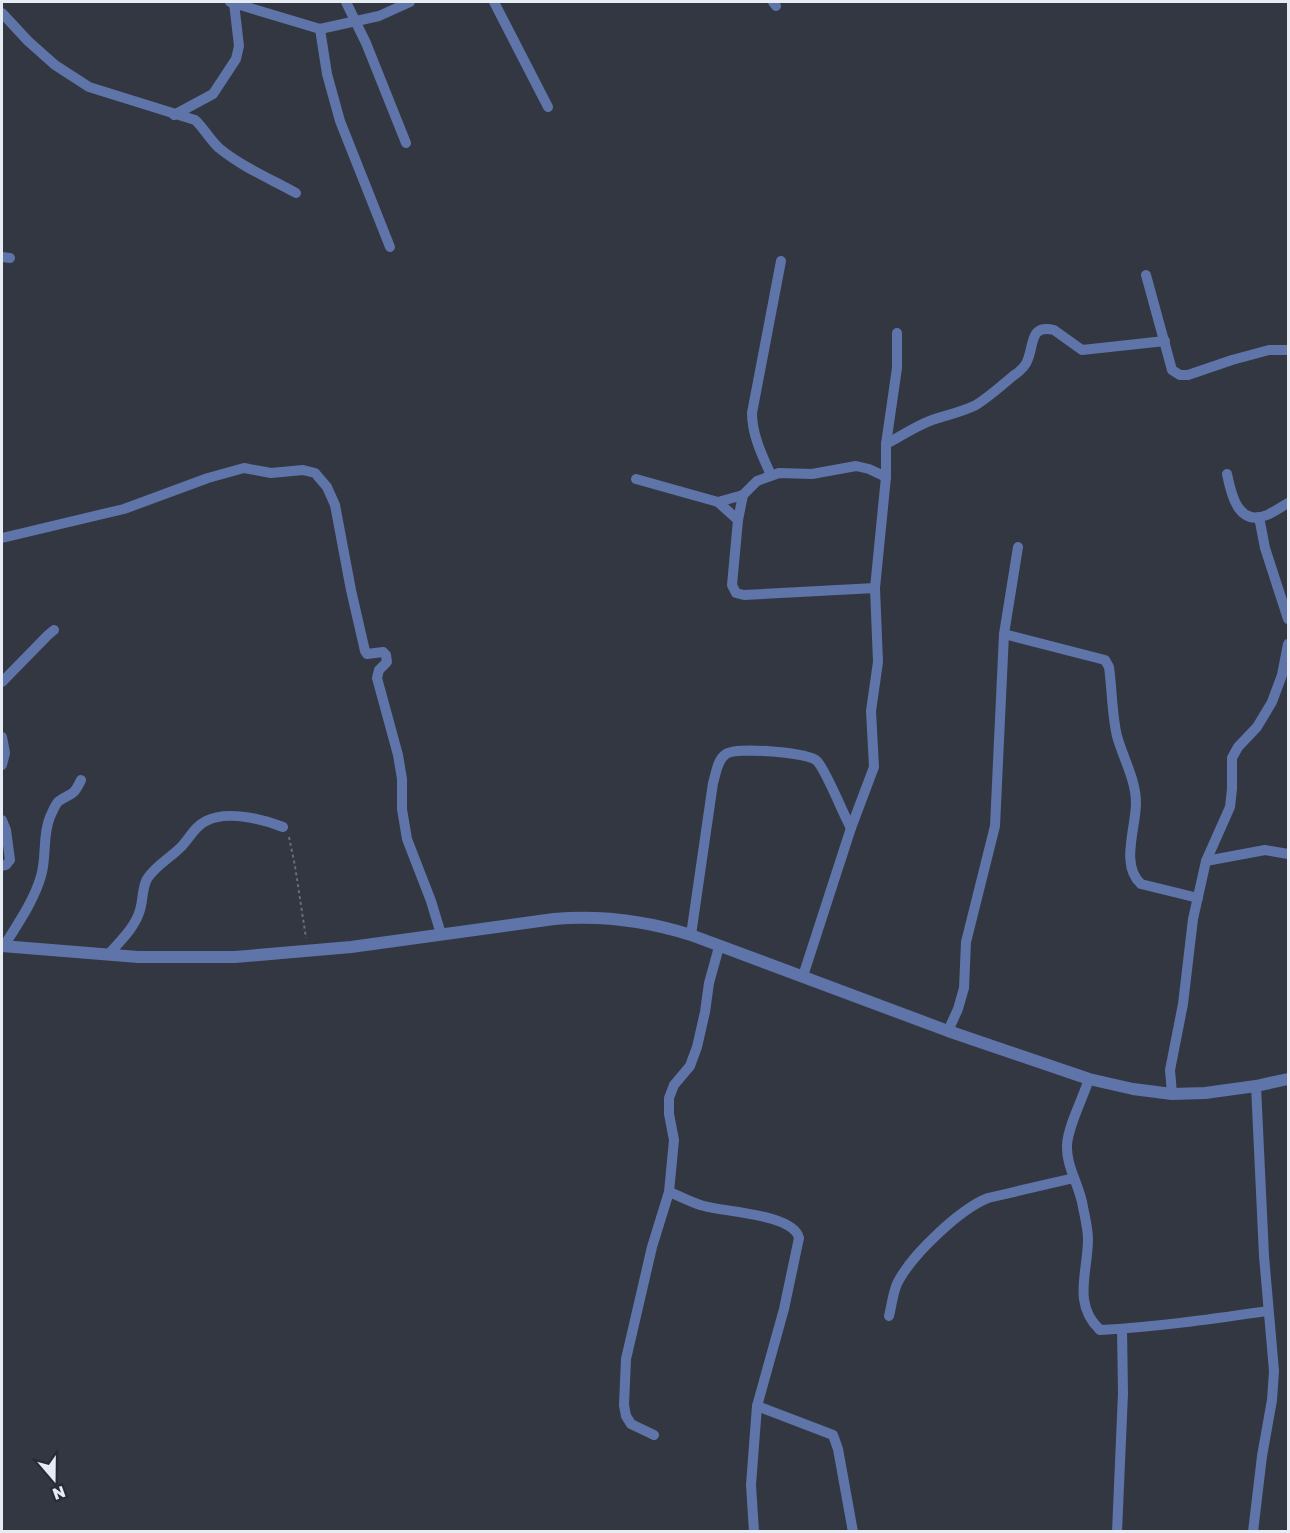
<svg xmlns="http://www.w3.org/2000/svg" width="1290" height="1533" font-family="'Golos Text',sans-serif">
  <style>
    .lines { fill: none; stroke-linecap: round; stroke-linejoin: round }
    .path { stroke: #686d77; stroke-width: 2; stroke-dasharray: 3 3; stroke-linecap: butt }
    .minor { stroke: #5f74a8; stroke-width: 10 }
    .tertiary { stroke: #5f74a8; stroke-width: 12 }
  </style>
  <rect width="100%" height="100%" fill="#323742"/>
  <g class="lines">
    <polyline class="path" points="289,837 295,866 306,938"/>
    <g class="minor">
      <polyline points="230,2 320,29 379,16 410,2"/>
      <polyline points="346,2 366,43 406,143"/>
      <polyline points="494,2 548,107"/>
      <polyline points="773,2 776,6"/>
      <path d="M2,13L28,41L55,65L89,87L195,120C204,128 209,139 219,148C242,167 271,179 296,193"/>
      <polyline points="320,29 327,74 340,121 390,247"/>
      <polyline points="174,115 213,94 236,59 239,46 234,3"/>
      <polyline points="2,257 10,258"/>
      <polyline points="1146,275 1172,370 1180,375 1188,375 1232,360 1269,350 1288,350"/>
      <path d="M886,444C901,436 916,426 932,420C947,415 962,412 976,405C989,397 1001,386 1013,376C1019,372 1026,366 1028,359C1034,344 1030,324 1054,330L1082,350L1165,341"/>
      <path d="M1227,474C1231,494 1238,527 1267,515C1274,512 1281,507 1288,503"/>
      <path d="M771,475C762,455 752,435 752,413L781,261"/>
      <polyline points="636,479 718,502 738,520"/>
      <polyline points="718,502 743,495"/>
      <polyline points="1259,517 1265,548 1288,619"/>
      <polyline points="2,538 124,509 208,478 244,468 271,473 303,470 315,473 327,487 335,505 351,590 365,651 367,654 383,652 386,655 387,662 379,670 377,678 398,755 402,779 402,809 407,839 431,901 441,934"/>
      <polyline points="875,588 744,595 736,593 732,585 738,520 743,495 757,481 779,473 812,474 856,466 869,469 886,477"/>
      <path d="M1004,634L1105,660L1109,667C1112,688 1112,716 1117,736C1123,758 1136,780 1136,803C1136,828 1120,865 1141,884L1198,898"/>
      <polyline points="2,682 48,635 54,630"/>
      <polyline points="2,737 5,753 2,765"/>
      <polyline points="2,820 6,830 10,860 6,865 2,866"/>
      <polyline points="1206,861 1265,850 1288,854"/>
      <path d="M691,935L713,783C716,774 717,760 726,754C737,747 808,752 817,761C826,770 843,814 851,828"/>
      <path d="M4,946C17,925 34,901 41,876C47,856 42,836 50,817C52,813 55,804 59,801C72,792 73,797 81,780"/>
      <path d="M108,955C119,942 135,928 140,910C143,901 142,888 147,879C155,866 170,858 181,847C189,839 195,826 206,821C227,810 262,819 283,827"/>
      <polyline points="803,976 851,828 874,767 871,711 878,662 875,588 886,477 886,444 897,368 897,333"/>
      <polyline points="948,1031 958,1009 964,988 966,942 995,826 1004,634 1018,547"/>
      <path d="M1089,1079C1083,1098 1068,1126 1067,1145C1066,1167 1080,1186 1083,1207C1085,1217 1088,1229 1088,1239C1088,1272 1072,1304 1100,1330C1157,1327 1212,1319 1268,1311"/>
      <polyline points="1172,1094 1170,1070 1183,1004 1193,919 1206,861 1230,807 1232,789 1232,758 1238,747 1257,727 1272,702 1282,675 1288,644"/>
      <path d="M669,1192C680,1196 692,1203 704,1206C725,1212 793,1214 799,1238L784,1309L757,1406L751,1485L754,1532"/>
      <path d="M889,1316C892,1305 893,1289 899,1280C914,1253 960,1209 988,1198L1074,1178"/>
      <polyline points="757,1406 833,1435 838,1449 853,1532"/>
      <polyline points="654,1435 631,1424 626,1416 624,1405 626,1359 652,1247 669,1192 674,1140 669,1114 669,1098 674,1085 690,1066 697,1047 705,1012 709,983 719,947"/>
      <polyline points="1117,1532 1123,1393 1122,1329"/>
      <polyline points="1253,1532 1262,1456 1272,1400 1274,1371 1264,1256 1256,1086"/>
    </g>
    <path class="tertiary" d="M2,946L138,957H235L351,947L554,919C599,915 647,921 691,935L948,1031L1089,1079L1133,1089L1172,1094L1205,1093L1256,1086L1288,1079"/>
  </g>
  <rect width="1290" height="1533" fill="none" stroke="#e7ebf2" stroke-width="6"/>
  <g transform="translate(54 1479) rotate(160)" stroke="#282c38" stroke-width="4.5" paint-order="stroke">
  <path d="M0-4.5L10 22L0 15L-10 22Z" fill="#e7ebf2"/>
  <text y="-9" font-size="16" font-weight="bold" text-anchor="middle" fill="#e7ebf2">N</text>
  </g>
</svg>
